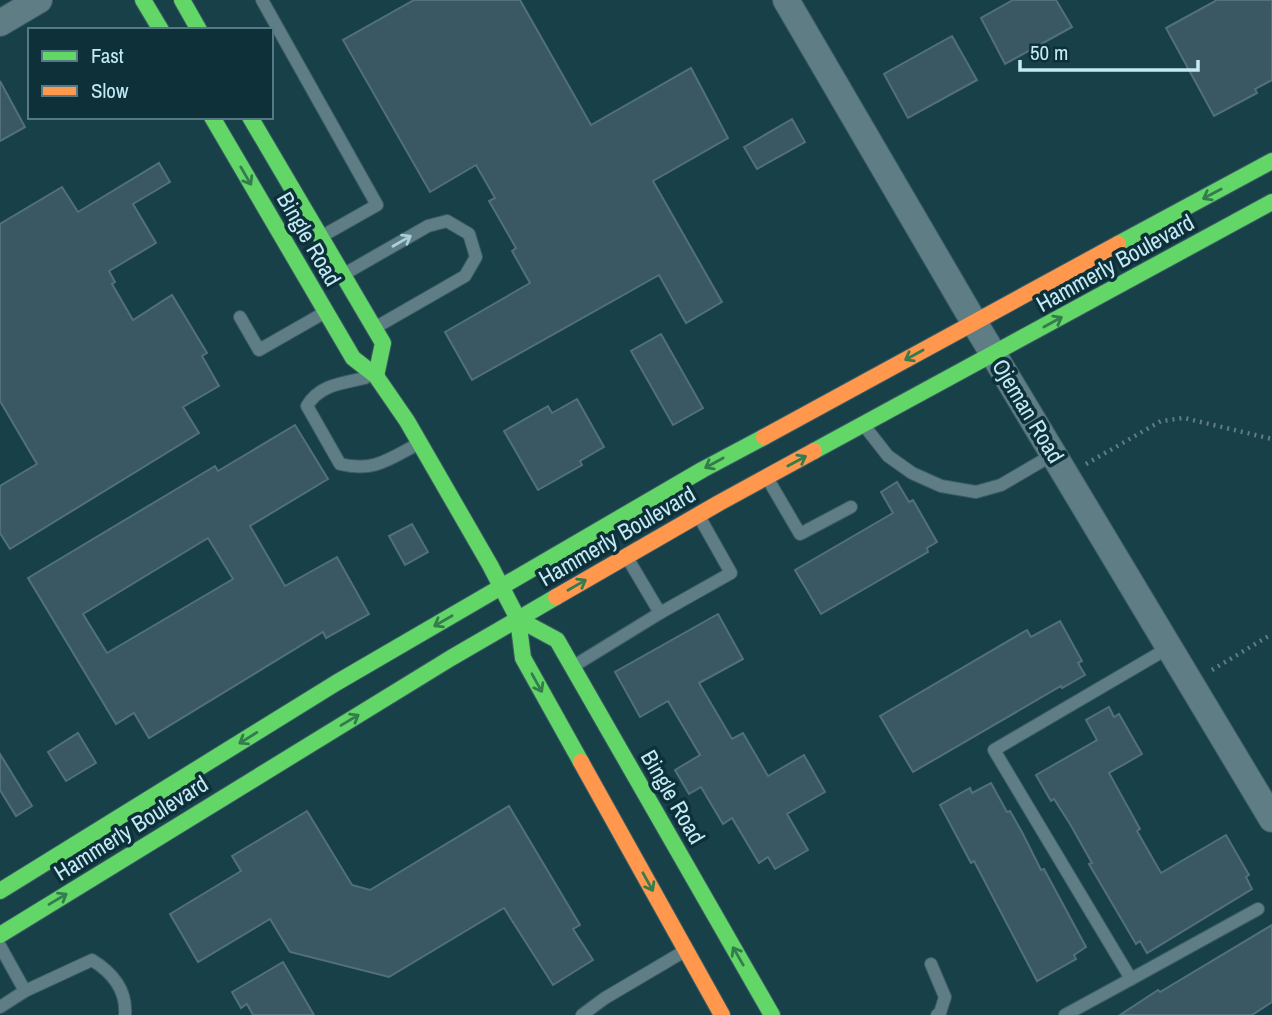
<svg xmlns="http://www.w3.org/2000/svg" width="1272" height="1015" font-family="'Archivo Narrow',sans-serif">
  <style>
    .building { fill: #3a5863; stroke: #52707c; stroke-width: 2; fill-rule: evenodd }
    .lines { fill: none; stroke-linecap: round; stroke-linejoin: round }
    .lane-casing { stroke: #3b5c64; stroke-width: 14 }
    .street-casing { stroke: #3b5c64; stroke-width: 28 }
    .fast-casing { stroke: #3b5c64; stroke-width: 18 }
    .slow-casing { stroke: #3b5c64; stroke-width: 18 }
    .path { stroke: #607c84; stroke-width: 4.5; stroke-dasharray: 2 5; stroke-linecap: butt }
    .lane { stroke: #5e7d85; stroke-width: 12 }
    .street { stroke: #5e7d85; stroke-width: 26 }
    .fast { stroke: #63d668; stroke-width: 16 }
    .slow { stroke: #ff974d; stroke-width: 16 }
    .oneway { stroke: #347b4e }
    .oneway2 { stroke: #aacfda }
    .labels { text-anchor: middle; stroke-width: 7; stroke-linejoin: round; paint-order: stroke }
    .street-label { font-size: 23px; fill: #c4eaf6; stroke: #0d3039 }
  </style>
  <rect width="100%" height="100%" fill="#184049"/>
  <g class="building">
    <polygon points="414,0 520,0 591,125 691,68 728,138 653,181 722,302 686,323 659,275 472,380 445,332 530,283 512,251 516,248 489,201 495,198 476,165 430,192 343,40"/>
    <polygon points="1013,0 1056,0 1072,27 1005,64 981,18"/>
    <polygon points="1217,0 1272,0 1272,80 1255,89 1257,93 1214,116 1166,28"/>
    <polygon points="952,36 977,80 908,118 884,74"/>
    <polygon points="0,81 25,127 0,141"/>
    <polygon points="792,119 805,142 757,169 744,147"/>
    <polygon points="159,163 170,182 133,204 156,243 109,271 115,282 112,284 133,320 172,295 207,353 202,356 219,386 183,407 199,433 10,549 0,533 0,486 37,464 0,401 0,224 62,187 78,212"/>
    <polygon points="661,334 703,408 673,425 631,351"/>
    <polygon points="577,399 604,447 580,461 582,465 538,490 504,431 548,406 552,413"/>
    <path d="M295,425L328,479L250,526L285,586L337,557L369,614L326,638L323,632L149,738L134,713L116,724L28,578L215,466L218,471ZM208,538L233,579L107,653L83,614Z"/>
    <polygon points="897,482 909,502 913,500 937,542 927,548 928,552 821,614 795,570 893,513 881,492"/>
    <polygon points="412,524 428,552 405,565 389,536"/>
    <polygon points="718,614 743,659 699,683 732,739 743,733 768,776 804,755 825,792 787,814 808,850 775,869 768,857 759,863 732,818 723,824 701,787 689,794 675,770 700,755 668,701 640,717 615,672"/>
    <polygon points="1060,621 1082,661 1078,663 1085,675 1062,688 1061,686 913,772 880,716 1027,630 1031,637"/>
    <polygon points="1109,707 1114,717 1119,714 1142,754 1109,773 1140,829 1137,831 1161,873 1226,835 1249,875 1246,877 1252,889 1147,953 1140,941 1136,944 1089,864 1092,863 1070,824 1054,799 1051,801 1036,775 1097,740 1086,720"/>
    <polygon points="78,733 96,763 66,781 48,752"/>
    <polygon points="0,754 32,806 16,816 0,790"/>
    <polygon points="991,783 1007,812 1010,811 1023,834 1041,870 1044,869 1086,947 1074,955 1076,959 1037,981 974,861 971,863 940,805 970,788 972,793"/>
    <polygon points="509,806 580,925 573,929 593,960 553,985 504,908 389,977 290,952 270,919 198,962 170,914 241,871 232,856 307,811 352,885 370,890"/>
    <polygon points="1272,925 1272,1002 1252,1015 1120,1015 1158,990 1160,992"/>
    <polygon points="283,962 314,1015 253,1015 247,1004 241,1008 232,992"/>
  </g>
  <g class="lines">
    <defs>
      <g id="lane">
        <polyline points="262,0 377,205 324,235"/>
        <polyline points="346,273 428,226 447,221 469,234 476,257 465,276 378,326"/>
        <polyline points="240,317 259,350 322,314"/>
        <path d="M365,378C342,383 319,385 307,406L340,464C373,472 388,460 416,445"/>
        <polyline points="866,428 888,456 912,473 941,486 976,492 1001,485 1054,454"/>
        <polyline points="769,481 800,534 851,507"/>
        <polyline points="628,559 660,613 731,573 700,518"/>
        <polyline points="1170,647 994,750 1131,979 1258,909"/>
        <polyline points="577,664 660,613"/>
        <polyline points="0,946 25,991"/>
        <polyline points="931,964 945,997 940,1013 937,1015"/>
        <path d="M0,1007L25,991L92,960C113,973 127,990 125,1015"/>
        <polyline points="582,1015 605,998 683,952"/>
        <polyline points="1065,1015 1131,979"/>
      </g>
      <g id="street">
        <polyline points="786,0 974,322 1272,819"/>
        <polyline points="0,23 39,0"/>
      </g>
      <g id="fast">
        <polyline points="143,0 161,30"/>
        <polyline points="182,0 199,30"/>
        <polyline points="212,117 353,358 376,376 407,421 490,565 518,619 523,658 581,762"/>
        <polyline points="250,117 383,343 376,376"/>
        <polyline points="1118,244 1272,161"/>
        <polyline points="814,451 1272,202"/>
        <polyline points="518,619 557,640 772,1015"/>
        <polyline points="0,891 336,683 702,470 764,437"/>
        <polyline points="0,935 451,658 556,597"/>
      </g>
      <g id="slow">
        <polyline points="764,437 1118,244"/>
        <polyline points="556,597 719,503 814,451"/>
        <polyline points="581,762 722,1015"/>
      </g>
    </defs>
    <use href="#lane" class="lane-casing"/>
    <use href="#street" class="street-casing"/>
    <use href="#fast" class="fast-casing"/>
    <use href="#slow" class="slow-casing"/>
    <g class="path">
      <polyline points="1086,464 1161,421 1184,418 1272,439"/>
      <polyline points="1212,670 1272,634"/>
    </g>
    <use href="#lane" class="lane"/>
    <use href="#street" class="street"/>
    <use href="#fast" class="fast"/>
    <use href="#slow" class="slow"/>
  </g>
  <defs><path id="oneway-shaft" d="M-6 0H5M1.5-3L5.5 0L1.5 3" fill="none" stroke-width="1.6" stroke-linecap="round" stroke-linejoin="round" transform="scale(1.75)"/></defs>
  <g class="oneway">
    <use href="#oneway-shaft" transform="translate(246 176) rotate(60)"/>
    <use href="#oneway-shaft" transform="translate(1212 194) rotate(152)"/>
    <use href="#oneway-shaft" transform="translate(1053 322) rotate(-29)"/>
    <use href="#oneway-shaft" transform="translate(914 355) rotate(151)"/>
    <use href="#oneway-shaft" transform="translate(797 461) rotate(-28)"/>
    <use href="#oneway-shaft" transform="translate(714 463) rotate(151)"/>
    <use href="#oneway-shaft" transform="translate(577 585) rotate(-30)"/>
    <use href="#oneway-shaft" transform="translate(443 621) rotate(150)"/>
    <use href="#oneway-shaft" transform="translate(537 683) rotate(61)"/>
    <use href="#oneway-shaft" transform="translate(350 720) rotate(-31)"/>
    <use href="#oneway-shaft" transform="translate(248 738) rotate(148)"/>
    <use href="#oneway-shaft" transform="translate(648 882) rotate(61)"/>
    <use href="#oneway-shaft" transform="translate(58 899) rotate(-31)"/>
    <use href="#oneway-shaft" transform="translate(738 956) rotate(-120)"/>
  </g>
  <use class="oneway2" href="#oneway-shaft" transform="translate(402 241) rotate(-30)"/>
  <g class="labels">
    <g class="street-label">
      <text transform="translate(309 239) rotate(60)" y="8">Bingle Road</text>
      <text transform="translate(1115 263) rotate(-29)" y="8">Hammerly Boulevard</text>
      <text transform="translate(1028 411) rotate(59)" y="8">Ojeman Road</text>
      <text transform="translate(617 536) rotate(-30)" y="8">Hammerly Boulevard</text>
      <text transform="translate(673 797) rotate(60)" y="8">Bingle Road</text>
      <text transform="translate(131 828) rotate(-32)" y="8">Hammerly Boulevard</text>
    </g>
  </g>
  <rect x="28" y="28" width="245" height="91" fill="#0d3039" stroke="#567a85" stroke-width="2"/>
  <rect x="42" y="51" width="35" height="10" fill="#63d668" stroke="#567a85" stroke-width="2"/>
  <text x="91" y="63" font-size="21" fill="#c4eaf6">Fast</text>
  <rect x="42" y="86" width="35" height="10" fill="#ff974d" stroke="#567a85" stroke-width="2"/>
  <text x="91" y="98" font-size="21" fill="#c4eaf6">Slow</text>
  <path d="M1020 60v10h178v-10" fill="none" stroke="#c4eaf6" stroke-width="3.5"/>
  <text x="1030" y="60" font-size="21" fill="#c4eaf6" stroke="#0d3039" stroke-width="5" paint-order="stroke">50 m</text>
</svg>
